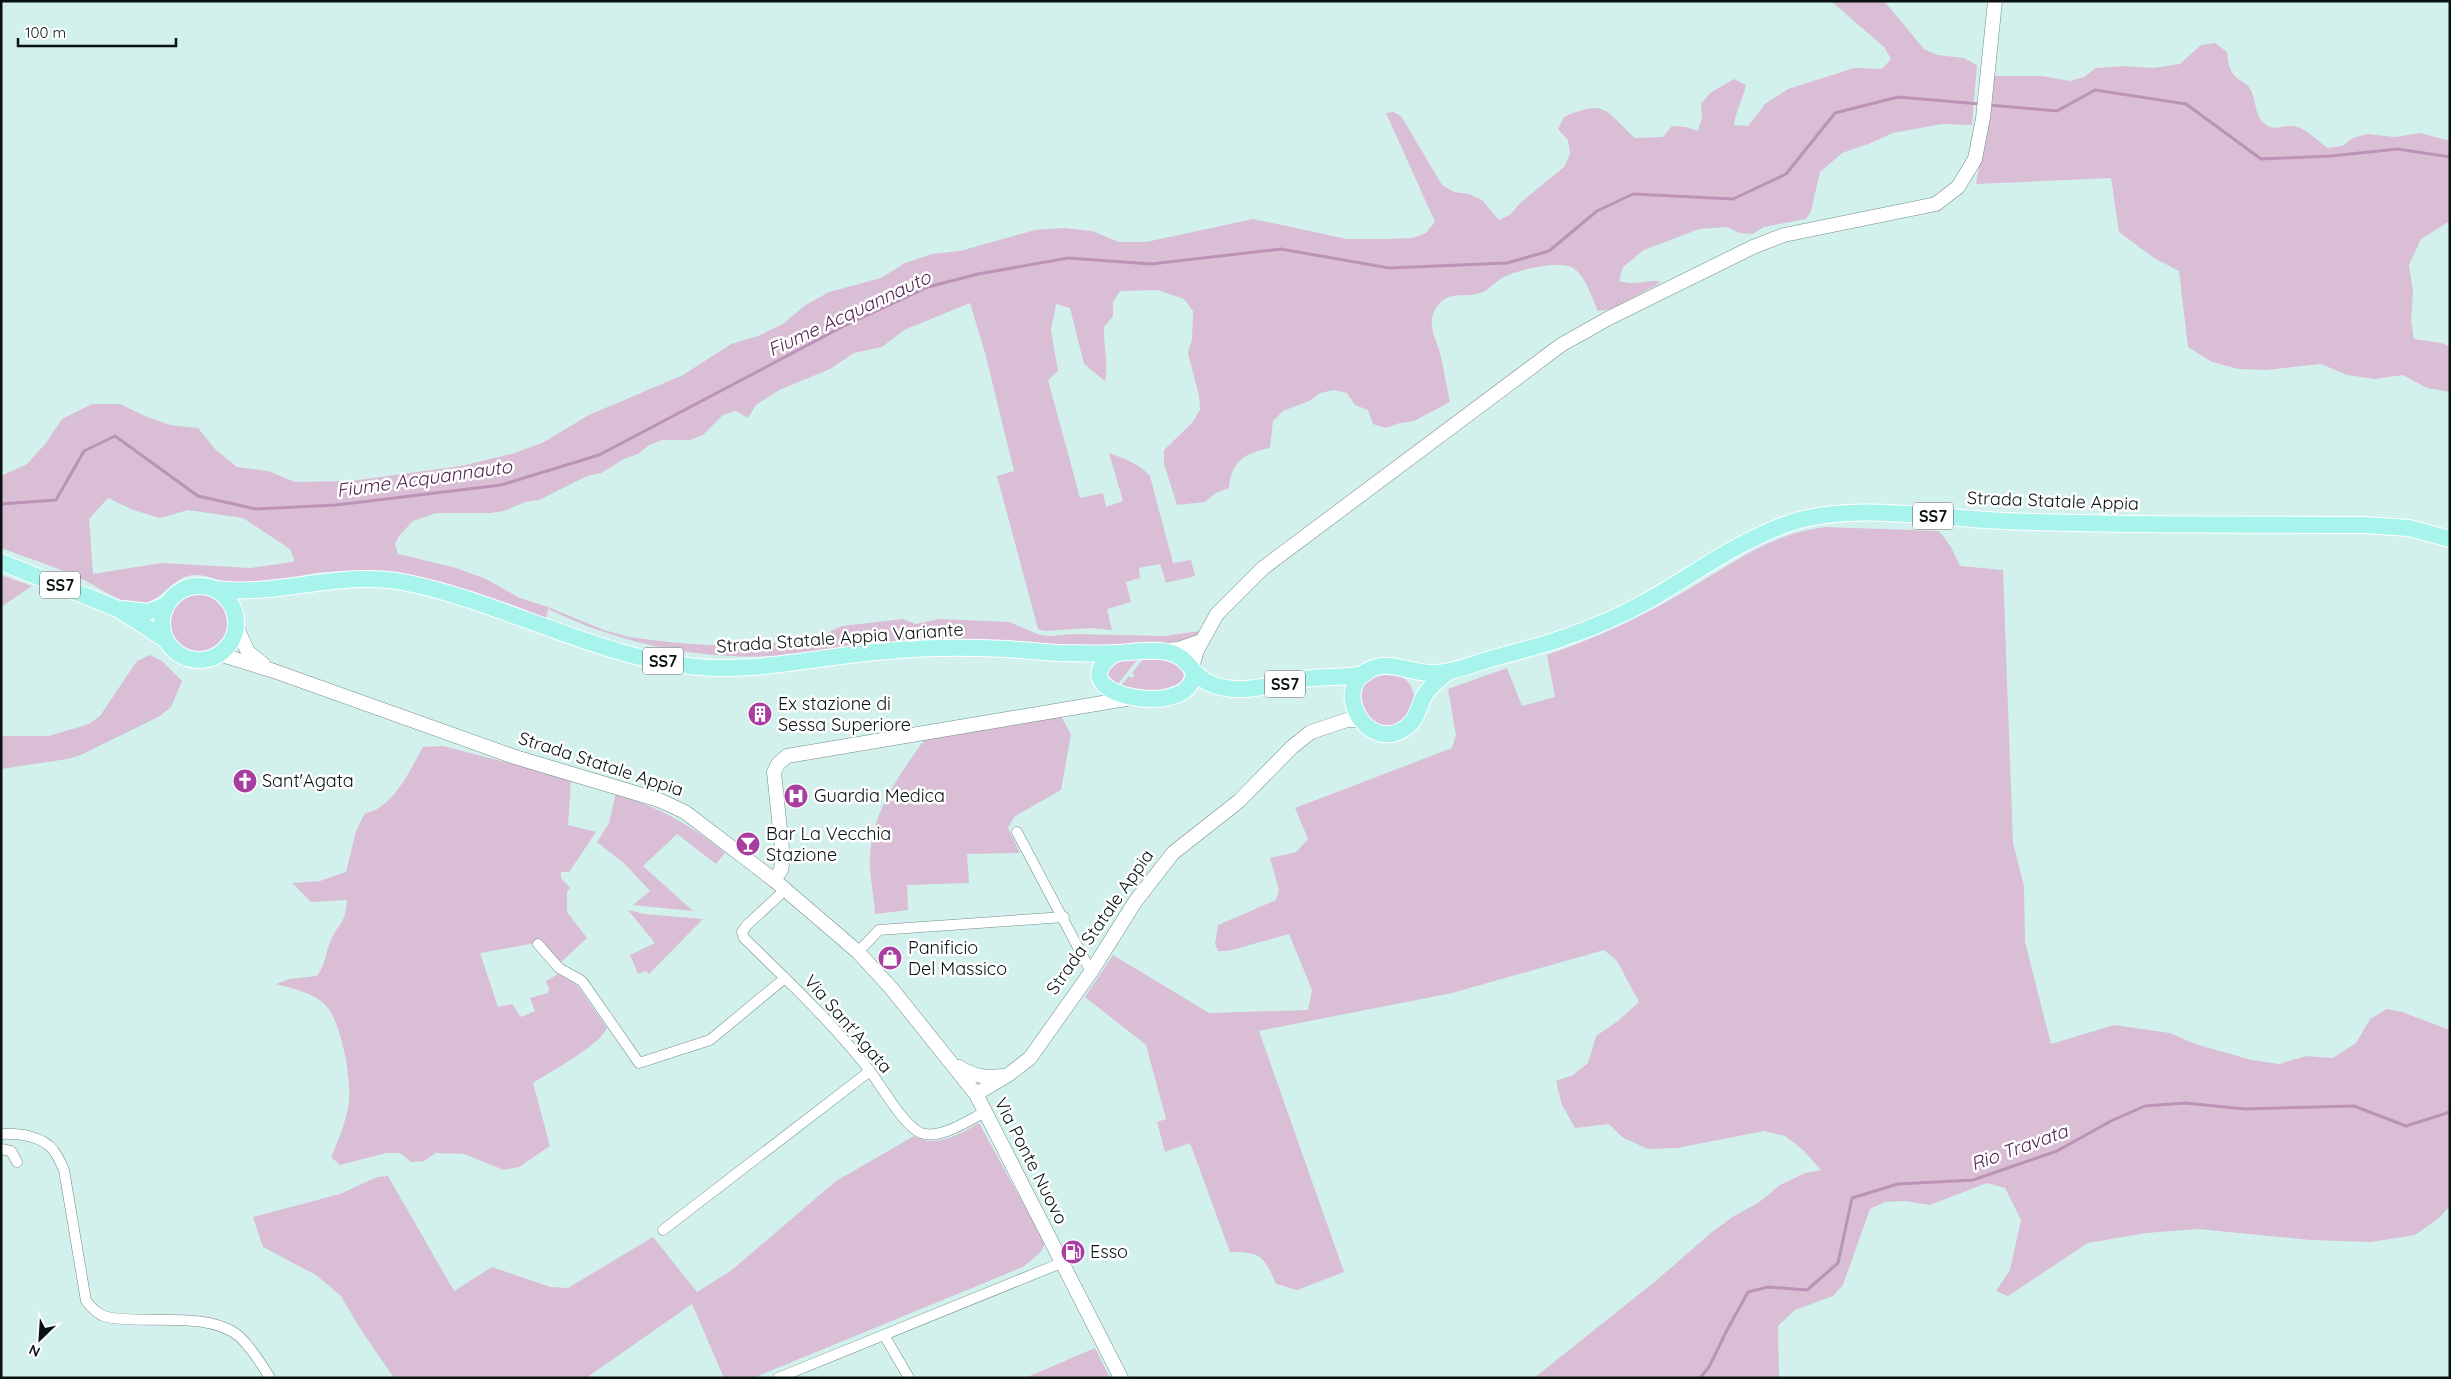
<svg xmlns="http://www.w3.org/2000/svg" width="2451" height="1379" font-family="Quicksand,sans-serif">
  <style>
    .green { fill: #dabed6; fill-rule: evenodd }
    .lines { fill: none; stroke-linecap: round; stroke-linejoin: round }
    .stream { stroke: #bb93b6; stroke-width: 3 }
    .minor-casing { stroke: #718d8a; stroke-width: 11 }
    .tertiary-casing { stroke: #718d8a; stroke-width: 15 }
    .primary-casing { stroke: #fff; stroke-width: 18 }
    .minor { stroke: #fff; stroke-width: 10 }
    .tertiary { stroke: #fff; stroke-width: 14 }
    .primary { stroke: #a7f4ed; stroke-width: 16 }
    .labels { text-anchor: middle; stroke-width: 5; stroke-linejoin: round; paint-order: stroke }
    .shield { fill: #fff; stroke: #525958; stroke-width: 1 }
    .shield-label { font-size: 16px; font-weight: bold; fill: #081211 }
    .street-label { font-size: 18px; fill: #081211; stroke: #fff }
    .poi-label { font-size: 18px; fill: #081211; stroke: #fff; text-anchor: start }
    .water-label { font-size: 19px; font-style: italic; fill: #552351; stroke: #fff }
  </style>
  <rect width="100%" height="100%" fill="#d2f1ed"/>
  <g class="green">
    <path d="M1831,1H1884L1924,49L1937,55L1964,58L1977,65L1972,125L1942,124L1893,133L1868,144L1842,153L1820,172L1811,211L1806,219L1764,227L1753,234L1739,233L1727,227L1699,229L1644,250L1623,267L1619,281C1635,286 1643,280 1660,281L1658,284L1612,309L1598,311C1592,299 1586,276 1573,268C1559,260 1516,270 1502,278C1495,282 1488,291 1480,293C1461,299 1446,288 1434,312C1427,327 1438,342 1441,357C1444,372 1447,387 1450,402L1414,421L1400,423L1386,428L1373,424L1368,410L1355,405L1347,393L1334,390L1320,393L1309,401L1283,411L1273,421L1270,448C1245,453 1231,461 1229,488L1216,493L1205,502L1177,505L1164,464V450L1192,423L1200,410L1199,396L1188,353L1192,339L1193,311L1184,299L1157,290L1120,291L1113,302V316L1104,327C1103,345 1109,362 1105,381L1084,364L1070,308L1056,304L1051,330L1058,371L1048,380L1080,498L1103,493L1106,507L1123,501L1109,453C1125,459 1138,463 1150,476L1173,563L1191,560L1195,576L1166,583L1160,564L1139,568L1140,578L1126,582L1131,602L1107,609L1112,630L1090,628L1045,631L1038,629L997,476L1014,471L985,353L970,303L904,330L882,347L854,353L830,369L779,390L756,405L748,418L736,411L723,415L703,435L690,440H662L649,445L638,454L624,459L601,473L587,476L539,500L525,502L504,511L490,513H436L413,521L399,536L395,544L398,554L453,567L486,579L520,598L548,607L604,630L629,637L668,642L707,645L779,643L814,639L842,626L903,619L916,624L939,619L1009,622L1040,635L1050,636L1073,634L1164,636L1200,631L1198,635C1127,661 1047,641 973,640C927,640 880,644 834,649C815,651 796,656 777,656C698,660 621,644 550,610L549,607L546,618C472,591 407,566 326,572C304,573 282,582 259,583C250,584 238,585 229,583C217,580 206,574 193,575C171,577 162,603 141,603C119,604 101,588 82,579C56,567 28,558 1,548V476L27,464L46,443L62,419L92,404H120L145,416L170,425L198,428L215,449L237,467L268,471L295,482L351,481L461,466L515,453L542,443L589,415L683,375L731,344L758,336L783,324L804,306L829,292L881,278L905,263L932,254L960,251L1035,230L1064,228L1092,231L1119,242H1146L1253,219L1347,239H1385L1413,238L1426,233L1435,222L1386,113L1393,112L1401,116L1442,185L1454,192L1469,194L1482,200L1499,220L1511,214L1520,203L1564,167L1570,154L1568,140L1558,129L1564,117C1607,98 1605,111 1635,138L1663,137L1672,126L1686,127L1698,131L1702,118L1701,104L1710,93L1734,79L1746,85C1743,99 1736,110 1734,125L1748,126L1765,104L1788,89L1854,68L1882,69L1891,59L1884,47ZM108,498L133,510L160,518L188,510L243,518L290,549L294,559L293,562L250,568L161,563L93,574L89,519Z"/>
    <path d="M2215,43L2227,52C2228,62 2229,72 2238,79C2241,81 2245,83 2247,85C2258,96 2252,112 2264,123C2273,132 2282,125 2292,126C2306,127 2317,141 2328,148L2342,146L2353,138L2367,134L2395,137L2420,133L2450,141V221L2421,239L2409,265L2413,292L2411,320L2414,339L2442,343L2450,347V392L2427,388L2403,375L2375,379L2347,375L2321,364L2266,370L2238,369L2212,362L2188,347L2179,271L2154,258L2119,232L2111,178L1976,184L1986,129L1993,76H2042L2070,81L2084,77L2096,68L2125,66L2153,68L2180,64L2201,45Z"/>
    <path d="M1825,527L1939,531L1951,547L1960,566L2003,570L2013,843L2024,886L2025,942L2051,1044L2114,1025L2170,1033L2195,1044L2252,1060L2279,1064L2306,1056L2333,1058L2356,1043L2370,1019L2387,1009L2402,1012L2450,1030V1206L2439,1218L2415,1235L2371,1242L2311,1240L2198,1229L2146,1233L2088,1243L2008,1296L1996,1291L2010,1270L2021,1220L2005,1188L1987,1183L1930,1205L1904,1201L1885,1202L1870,1209L1843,1285L1833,1296L1795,1310L1778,1326L1779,1378H1534L1658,1279L1712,1232L1734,1216L1758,1203L1780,1185L1805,1173L1821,1170L1802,1149L1785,1136L1764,1131L1677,1148L1648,1149L1622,1137L1609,1124L1575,1128L1562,1105L1556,1081L1573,1075L1588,1063L1596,1036L1618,1021L1639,1002L1617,961L1604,950L1452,993L1259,1031L1344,1272L1297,1290L1276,1284C1264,1256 1261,1252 1230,1252L1190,1143L1165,1152L1157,1122L1166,1119L1146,1045L1085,997L1113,955L1209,1013L1308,1010L1312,990L1289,934L1228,951H1218L1215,944L1218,925L1276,900L1279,890L1270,858L1296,852L1308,839L1295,808L1452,748L1456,735L1448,689L1507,668L1522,706L1555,697L1547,655C1594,639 1639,618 1682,593C1732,565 1766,535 1825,527Z"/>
    <polygon points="1,575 32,586 1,607"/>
    <circle cx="199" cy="623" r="30"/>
    <polygon points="150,655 162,661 182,681 171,707 160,716 81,755 67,759 1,769 1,736 49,736 89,724 100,716 137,661"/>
    <path d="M1144,658C1158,659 1179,659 1184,675L1182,682L1159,692L1119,688L1129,676L1132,678L1135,675L1132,673Z"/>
    <polygon points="1138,659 1116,686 1113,685 1106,670 1121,661"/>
    <circle cx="1387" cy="699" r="27"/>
    <path d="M1060,715L1071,734L1061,790L1014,817L1008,828L1020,853L967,854L969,883L907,885L908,910L875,914C874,895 869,874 870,855C873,810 899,776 924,740Z"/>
    <path d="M443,746L571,779L568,825L596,832L569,872H561V878L570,888L567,892V912L587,938L559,964L542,942L480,953L498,1007L512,1004L521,1017L535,1011L530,998L548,993L549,989L546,981L558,974L577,985L607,1028C600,1045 550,1072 533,1083L550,1146L519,1167L504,1170L464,1154L436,1153L424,1161L411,1162L400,1153H386L340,1165L331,1157C338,1142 344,1126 348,1109C353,1085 343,1029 328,1008C317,993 293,989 276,984L289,979L317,976C326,964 325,953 331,940C340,921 345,925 347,900L311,902L292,883L320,881L346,872L356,831L365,813C393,809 410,770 423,747Z"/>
    <path d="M616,793C660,809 689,823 725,853L716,864L677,834L643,866L693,911L633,905L650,891L626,865L597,842L609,823Z"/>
    <polygon points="628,910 644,914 703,919 649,974 646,971 638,974 630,955 655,943"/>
    <path d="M979,1123L1045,1243L1040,1253L1023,1267L753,1378H724L692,1304L586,1378H394L359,1327L341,1296L316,1275L263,1247L253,1217L340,1194L377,1177L388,1176L454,1291L492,1267L550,1287L568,1288L653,1237L697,1292L732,1270L836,1181L914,1136C935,1149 960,1134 979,1123Z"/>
    <polygon points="1095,1348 1110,1378 1025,1378"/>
  </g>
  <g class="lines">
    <g class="stream">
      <polyline points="1989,105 2057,111 2095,90 2186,104 2261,159 2331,156 2398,149 2450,157"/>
      <polyline points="1,504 56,500 84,451 115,436 198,496 256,509 336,505 501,485 599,455 842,327 928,287 978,274 1068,258 1151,264 1281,249 1389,268 1507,263 1549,251 1597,211 1633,194 1733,199 1786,174 1835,113 1898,97 1980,104"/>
      <polyline points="1700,1378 1709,1367 1727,1330 1748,1292 1768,1287 1807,1290 1838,1263 1852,1198 1898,1184 1973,1180 2057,1151 2111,1121 2145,1106 2185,1103 2245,1109 2354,1106 2406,1126 2450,1112"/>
    </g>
    <defs>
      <g id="minor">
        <polyline points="1017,832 1091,972"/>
        <path d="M785,890L747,925L742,932L744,938C788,981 832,1022 870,1071C882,1087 904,1126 921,1133C940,1140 969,1120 985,1112"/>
        <polyline points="538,944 559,968 582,981 639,1063 710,1040 785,978"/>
        <polyline points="858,952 879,930 1064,917"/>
        <path d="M1,1134C19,1133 43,1136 54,1151C58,1156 61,1164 64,1170L86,1301C92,1308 98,1315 107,1317C144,1325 209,1310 240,1337C252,1349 261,1363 270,1378"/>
        <polyline points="1,1149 11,1151 17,1162"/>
        <polyline points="663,1230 870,1071"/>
        <polyline points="884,1335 909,1378"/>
        <polyline points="778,1378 1061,1263"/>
      </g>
      <g id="tertiary">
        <polyline points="237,628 248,652 263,664"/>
        <polyline points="1164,650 1178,649 1201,641"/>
        <polyline points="216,656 222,655 274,671 515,757 659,800 685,812 774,880 858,952 891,988 976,1094 1121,1378"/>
        <polyline points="1192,668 1197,650 1217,614 1263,568 1561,345 1609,318 1753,247 1784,235 1936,204 1958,187 1975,159 1983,118 1995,1"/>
        <polyline points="774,880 781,870 783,858 774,772 778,764 787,756 1132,698"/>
        <path d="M959,1067C973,1076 985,1078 1002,1076"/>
        <polyline points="976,1094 1008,1075 1030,1058 1091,972 1135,902 1173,853 1239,801 1292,747 1311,732 1347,720 1360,720"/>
      </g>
      <g id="primary">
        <polyline points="1,562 118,609 166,640"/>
        <circle cx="199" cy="623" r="37"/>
        <path d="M215,589C278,597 341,570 403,582C510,603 607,665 717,668C774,669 831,655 887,651C927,647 966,647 1006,649C1024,650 1041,652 1059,653C1079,653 1099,654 1118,653C1132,652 1146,650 1160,651C1189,653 1187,671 1207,682C1241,699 1278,681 1312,678C1330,676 1347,678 1365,674"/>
        <polyline points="123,609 148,612 166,605"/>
        <path d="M1116,653C1050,696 1201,722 1193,670"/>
        <path d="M1448,672C1438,680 1429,687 1423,698C1419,707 1417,718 1409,725C1368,761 1324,681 1377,667C1395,662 1416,675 1437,673C1453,672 1468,666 1484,661C1509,653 1535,648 1560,639C1590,629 1621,616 1649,600C1696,573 1735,543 1787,524C1850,501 1939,519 2005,521C2124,526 2245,524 2364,525L2409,528L2450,539"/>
      </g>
    </defs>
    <use href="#minor" class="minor-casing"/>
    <use href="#tertiary" class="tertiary-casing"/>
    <use href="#primary" class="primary-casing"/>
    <use href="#minor" class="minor"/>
    <use href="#tertiary" class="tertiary"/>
    <use href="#primary" class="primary"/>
  </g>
  <defs>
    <symbol id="building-disc" viewBox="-11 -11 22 22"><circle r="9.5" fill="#a73ea0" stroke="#fff"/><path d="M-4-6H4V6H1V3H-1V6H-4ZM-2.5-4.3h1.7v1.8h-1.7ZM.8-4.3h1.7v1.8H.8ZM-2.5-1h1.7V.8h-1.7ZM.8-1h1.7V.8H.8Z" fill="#fff"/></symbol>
    <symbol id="church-disc" viewBox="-11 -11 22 22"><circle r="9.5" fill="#a73ea0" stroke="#fff"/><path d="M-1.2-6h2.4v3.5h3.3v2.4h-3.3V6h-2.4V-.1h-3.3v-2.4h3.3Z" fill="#fff"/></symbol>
    <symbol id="hospital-disc" viewBox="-11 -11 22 22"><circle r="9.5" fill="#a73ea0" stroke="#fff"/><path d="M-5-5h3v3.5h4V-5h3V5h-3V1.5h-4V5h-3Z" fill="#fff"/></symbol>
    <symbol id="bar-disc" viewBox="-11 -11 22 22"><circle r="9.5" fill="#a73ea0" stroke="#fff"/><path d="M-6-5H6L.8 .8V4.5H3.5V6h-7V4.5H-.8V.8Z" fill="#fff"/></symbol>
    <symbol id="shop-disc" viewBox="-11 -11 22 22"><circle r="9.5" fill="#a73ea0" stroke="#fff"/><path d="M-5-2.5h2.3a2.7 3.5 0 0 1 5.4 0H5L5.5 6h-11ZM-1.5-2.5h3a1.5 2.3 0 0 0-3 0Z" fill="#fff"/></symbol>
    <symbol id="fuel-disc" viewBox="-11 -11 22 22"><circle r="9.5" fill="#a73ea0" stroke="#fff"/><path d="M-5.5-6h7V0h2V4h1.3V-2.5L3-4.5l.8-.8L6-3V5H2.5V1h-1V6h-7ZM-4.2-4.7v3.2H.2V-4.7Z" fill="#fff"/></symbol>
  </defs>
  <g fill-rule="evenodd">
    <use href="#building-disc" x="746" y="700" width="28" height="28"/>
    <use href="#church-disc" x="231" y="767" width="28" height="28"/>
    <use href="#hospital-disc" x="782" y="782" width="28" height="28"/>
    <use href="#bar-disc" x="734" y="830" width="28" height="28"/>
    <use href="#shop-disc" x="876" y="944" width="28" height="28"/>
    <use href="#fuel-disc" x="1059" y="1238" width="28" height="28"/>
  </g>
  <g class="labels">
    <g class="shield">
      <rect x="1913" y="502.5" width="40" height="27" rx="4"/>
      <rect x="40" y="571.5" width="40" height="27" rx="4"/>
      <rect x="643" y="647.5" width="40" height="27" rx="4"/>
      <rect x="1265" y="670.5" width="40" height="27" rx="4"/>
    </g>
    <g class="shield-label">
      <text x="1933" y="522">SS7</text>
      <text x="60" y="591">SS7</text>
      <text x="663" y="667">SS7</text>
      <text x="1285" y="690">SS7</text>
    </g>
    <g class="street-label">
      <text transform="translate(2053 501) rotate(2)" y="6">Strada Statale Appia</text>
      <text transform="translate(840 638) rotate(-4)" y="6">Strada Statale Appia Variante</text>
      <text transform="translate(601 764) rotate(18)" y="6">Strada Statale Appia</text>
      <text transform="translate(1100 922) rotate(-55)" y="6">Strada Statale Appia</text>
      <text transform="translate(848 1024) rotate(49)" y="6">Via Sant'Agata</text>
      <text transform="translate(1031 1161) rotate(63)" y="6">Via Ponte Nuovo</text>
    </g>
    <g class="poi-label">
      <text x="778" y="710">Ex stazione di<tspan x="778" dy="21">Sessa Superiore</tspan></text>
      <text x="262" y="787">Sant'Agata</text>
      <text x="814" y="802">Guardia Medica</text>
      <text x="766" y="840">Bar La Vecchia<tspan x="766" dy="21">Stazione</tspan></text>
      <text x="908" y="954">Panificio<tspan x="908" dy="21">Del Massico</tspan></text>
      <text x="1090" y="1258">Esso</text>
    </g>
    <g class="water-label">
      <text transform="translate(849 313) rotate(-25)" y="7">Fiume Acquannauto</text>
      <text transform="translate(424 478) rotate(-8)" y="7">Fiume Acquannauto</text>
      <text transform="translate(2019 1147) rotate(-20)" y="7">Rio Travata</text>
    </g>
  </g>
  <rect width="2451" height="1379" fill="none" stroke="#081211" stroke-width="5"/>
  <g transform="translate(40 1339) rotate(205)" stroke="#ffffff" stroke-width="4" paint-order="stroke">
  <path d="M0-4L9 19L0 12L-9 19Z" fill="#081211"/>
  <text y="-8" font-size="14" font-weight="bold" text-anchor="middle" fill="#081211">N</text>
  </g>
  <path d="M18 38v8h158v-8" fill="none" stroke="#081211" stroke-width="2.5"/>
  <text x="25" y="38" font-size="15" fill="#081211" stroke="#ffffff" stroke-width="4" paint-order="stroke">100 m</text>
</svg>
